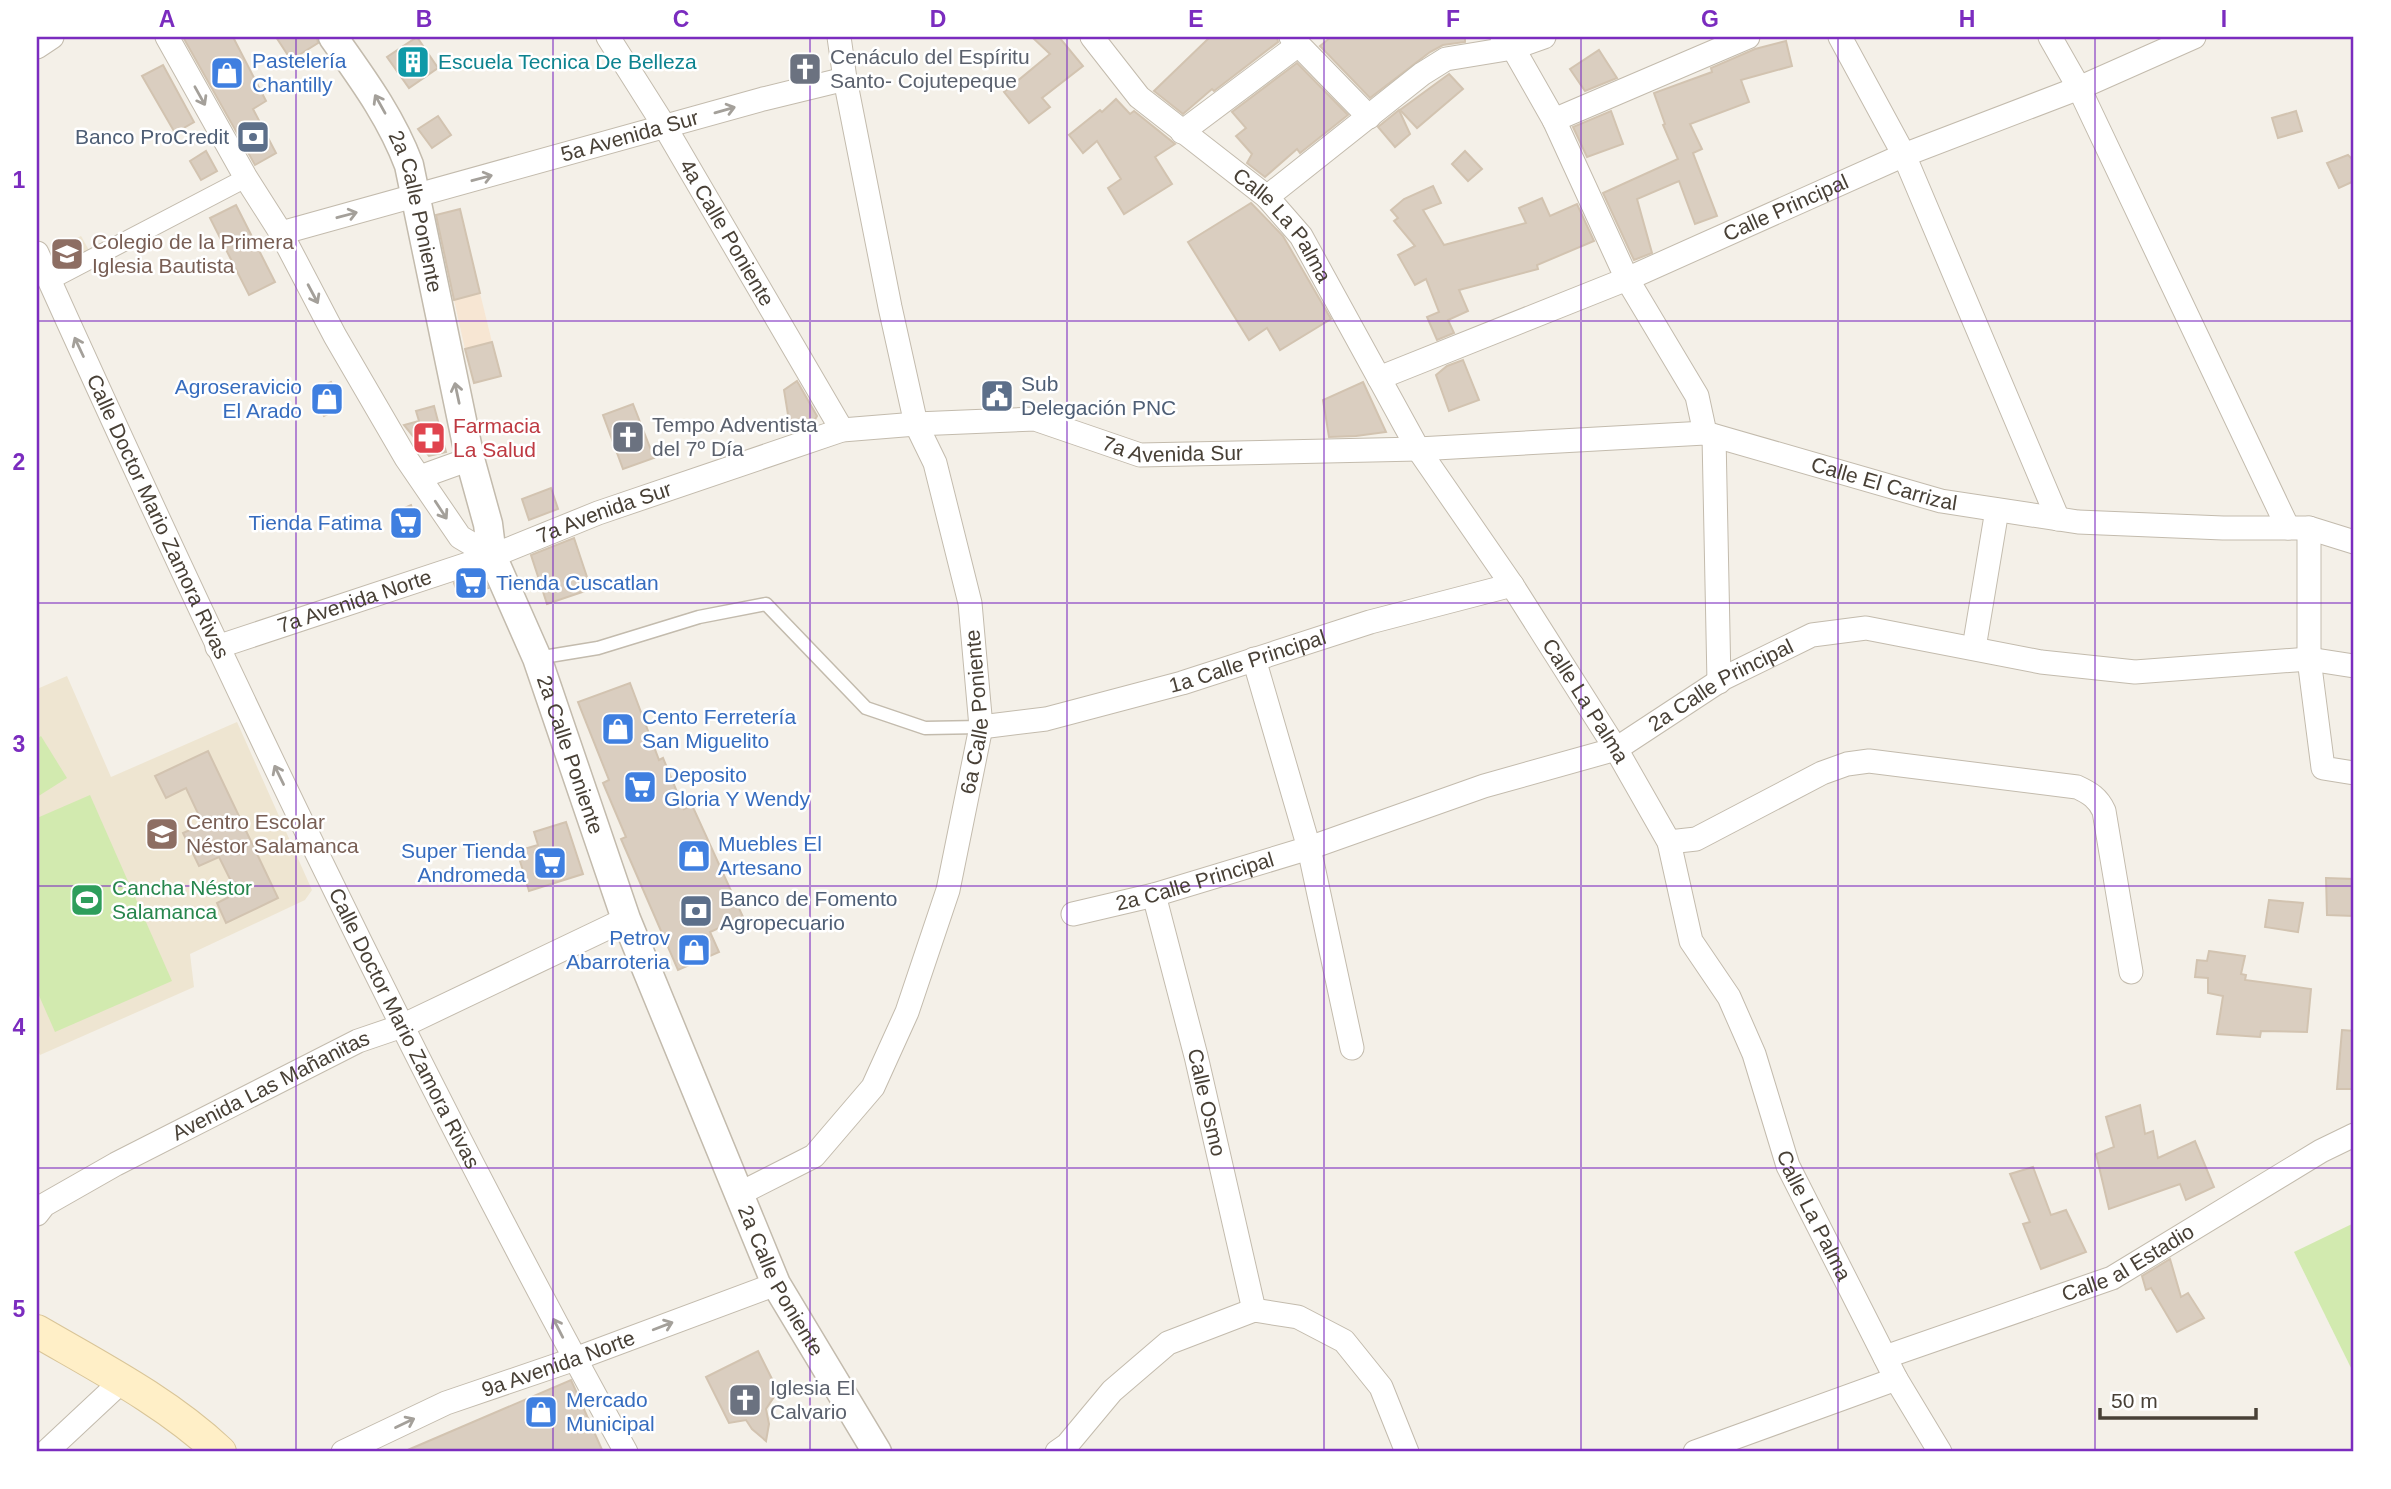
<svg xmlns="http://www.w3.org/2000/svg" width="2391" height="1489" font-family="Arial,sans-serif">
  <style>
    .commercial { fill: #f7e6d3 }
    .education { fill: #eee5d1 }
    .green { fill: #d2eaaf }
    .building { fill: #dacec0; stroke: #d2c3b0; stroke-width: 2 }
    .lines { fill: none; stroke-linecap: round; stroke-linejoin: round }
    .service-casing { stroke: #c3bbad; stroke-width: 15 }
    .pedestrian-casing { stroke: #c3bbad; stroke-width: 20 }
    .minor-casing { stroke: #c3bbad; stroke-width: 25 }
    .tertiary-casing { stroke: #c3bbad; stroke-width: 31 }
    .secondary-casing { stroke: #d9c598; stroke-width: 34 }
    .service { stroke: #fff; stroke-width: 12 }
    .pedestrian { stroke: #fff; stroke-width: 18 }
    .minor { stroke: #fff; stroke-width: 23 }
    .tertiary { stroke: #fff; stroke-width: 28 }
    .secondary { stroke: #ffefc7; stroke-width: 32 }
    .oneway { stroke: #a4a09a }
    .grid { fill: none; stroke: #7b2cbf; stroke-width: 2; stroke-opacity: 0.55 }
    .labels { text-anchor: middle; stroke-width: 5; stroke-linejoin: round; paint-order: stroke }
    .worship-label { font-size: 21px; fill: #5b616d; stroke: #fff; text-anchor: start }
    .shop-label { font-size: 21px; fill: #366cbe; stroke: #fff; text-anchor: start }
    .culture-label { font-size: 21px; fill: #0d838f; stroke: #fff; text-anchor: start }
    .street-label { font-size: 21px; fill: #484036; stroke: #fff }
    .service-label { font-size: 21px; fill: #4e5e75; stroke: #fff; text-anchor: start }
    .education-label { font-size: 21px; fill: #785e54; stroke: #fff; text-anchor: start }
    .health-label { font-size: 21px; fill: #be3a42; stroke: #fff; text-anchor: start }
    .leisure-label { font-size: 21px; fill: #27864d; stroke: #fff; text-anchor: start }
    .neatline { fill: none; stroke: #7b2cbf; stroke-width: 2.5 }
    .grid-label { font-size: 23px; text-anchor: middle; font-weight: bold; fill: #7b2cbf }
  </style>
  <rect width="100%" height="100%" fill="#f4f0e8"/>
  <polygon class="commercial" points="480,293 492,342 465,349 454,300"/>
  <g class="education">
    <polygon points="81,236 90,252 52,272 44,255"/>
    <polygon points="67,676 111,777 237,722 312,890 305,900 190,954 194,987 40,1055 37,1048 37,689"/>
  </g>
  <g class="green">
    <polygon points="41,736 67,778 37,797 37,739"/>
    <polygon points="90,795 172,981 55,1032 37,991 37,818"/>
    <polygon points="2354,1223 2354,1374 2294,1252"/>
  </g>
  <g class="building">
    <polygon points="183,37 233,37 266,101 253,109 276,153 255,165"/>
    <polygon points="276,37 317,37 318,43 291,60"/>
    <polygon points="417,37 438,68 409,88 387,57"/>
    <polygon points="1032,37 1059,37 1083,66 1042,98 1050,107 1029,123 1004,92 1050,54"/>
    <polygon points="1210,37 1277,37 1278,42 1214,91 1212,89 1183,114 1154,91"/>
    <polygon points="1331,37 1465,37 1465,42 1443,45 1430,52 1370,98 1320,46"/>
    <polygon points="1786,41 1792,66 1741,80 1749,102 1690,124 1702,149 1693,153 1717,216 1695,224 1679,181 1637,199 1652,253 1634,260 1603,193 1678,159 1663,125 1665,124 1654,93 1712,72 1711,68 1755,49"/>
    <polygon points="1599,50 1617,78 1585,91 1570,69"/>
    <polygon points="1297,63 1348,115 1300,153 1297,149 1265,177 1247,163 1252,154 1236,136 1246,128 1232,112"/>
    <polygon points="163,65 194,122 175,133 142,76"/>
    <polygon points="1449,74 1463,89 1417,128 1400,110"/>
    <polygon points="1116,99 1130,114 1134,111 1175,144 1155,157 1172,184 1124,214 1108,188 1121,179 1097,141 1083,153 1069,135 1100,110 1102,112"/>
    <polygon points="1399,110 1410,134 1395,147 1378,127"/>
    <polygon points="1611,111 1623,144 1587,157 1573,127"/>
    <polygon points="2296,111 2302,131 2278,138 2272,118"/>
    <polygon points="438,116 451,135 432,148 418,129"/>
    <polygon points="206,151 217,171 201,180 190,161"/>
    <polygon points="1465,151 1482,169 1468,181 1452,164"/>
    <polygon points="2348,155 2354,161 2354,181 2339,188 2327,163"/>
    <polygon points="1433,186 1441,203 1423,210 1444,245 1526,223 1519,208 1542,198 1550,216 1577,204 1594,241 1537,265 1538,269 1459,290 1468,311 1448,320 1454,333 1437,340 1427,317 1439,312 1426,279 1415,285 1398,255 1415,246 1394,221 1398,218 1391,210 1404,199"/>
    <polygon points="1251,203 1283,236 1331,319 1280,350 1267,328 1249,340 1188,242"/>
    <polygon points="236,205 275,282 249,295 210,218"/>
    <polygon points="460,209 480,293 454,300 436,215"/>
    <polygon points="492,342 501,376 474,383 465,349"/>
    <polygon points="1463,360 1479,400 1449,411 1436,375 1447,366"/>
    <polygon points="797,381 817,416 813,423 790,427 784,390"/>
    <polygon points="331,382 342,407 324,416 312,390"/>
    <polygon points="1363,382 1386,432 1356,436 1329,437 1323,400"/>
    <polygon points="633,404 654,458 623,469 603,415"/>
    <polygon points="434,406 446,452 429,456 404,425 419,421 416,411"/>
    <polygon points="551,488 558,509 529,520 522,499"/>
    <polygon points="411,505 418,526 415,530 401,537 391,514"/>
    <polygon points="574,538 591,589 547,604 531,555"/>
    <polygon points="478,575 483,578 488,588 459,596 454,583"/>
    <polygon points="630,683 659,760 663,758 684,809 692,805 743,917 710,932 719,952 678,970 621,839 626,837 603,783 609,780 578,702"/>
    <polygon points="208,751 278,898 226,923 217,903 237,893 219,857 199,866 183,833 203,824 186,788 166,798 155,776"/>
    <polygon points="566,822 583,874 529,891 517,851 538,845 534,832"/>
    <polygon points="2326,878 2354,879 2354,916 2327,915"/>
    <polygon points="2269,900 2303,903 2298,932 2265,927"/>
    <polygon points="2209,951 2245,956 2241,974 2246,975 2245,980 2311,989 2307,1032 2261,1031 2260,1037 2217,1034 2223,996 2208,993 2208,978 2195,977 2197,960 2207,961"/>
    <polygon points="2342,1030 2354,1031 2354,1089 2337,1089"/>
    <polygon points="2140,1105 2145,1134 2153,1131 2158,1158 2195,1141 2214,1187 2186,1200 2180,1184 2109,1209 2096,1154 2114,1147 2106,1117"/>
    <polygon points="2033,1167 2051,1215 2066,1210 2086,1252 2041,1269 2023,1224 2030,1222 2010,1174"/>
    <polygon points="2170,1259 2181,1297 2188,1293 2204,1318 2177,1332 2151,1288 2146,1290 2142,1276"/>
    <polygon points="758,1351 778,1391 766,1409 769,1424 766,1441 752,1429 746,1420 729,1423 706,1377"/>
    <polygon points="571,1380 603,1452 403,1452"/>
  </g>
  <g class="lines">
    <defs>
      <polyline id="service" points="537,658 598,648 699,617 766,604 866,708 925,728 981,727"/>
      <polyline id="pedestrian" points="49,281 246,178"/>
      <g id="minor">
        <polyline points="167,37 246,178 281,233 335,336 406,458 460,537 492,556"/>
        <path id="s1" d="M608,37L665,127L842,430"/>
        <path id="s2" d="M1092,37L1139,97L1267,197L1301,236L1418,449L1512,585L1616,749L1669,842L1691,941L1729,997L1754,1054L1788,1166L1896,1379L1940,1452"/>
        <polyline points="1291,37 1369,117"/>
        <polyline points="1502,37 1513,48 1554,120 1627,279 1697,396 1705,433"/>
        <polyline points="1840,37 1904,155 2058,519"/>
        <polyline points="2050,37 2079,88 2288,528"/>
        <polyline points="37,47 52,37"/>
        <polyline points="1554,120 1748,37"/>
        <polyline points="1182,132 1298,45"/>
        <polyline points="1267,197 1422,74 1446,59 1513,48 1544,37"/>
        <path id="s3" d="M281,233L763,99L845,79"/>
        <path id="s4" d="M37,253C220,659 411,1062 626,1452"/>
        <path id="s5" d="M1379,378L1627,279L1904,155L2079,88L2194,37"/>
        <polyline points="1714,436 1719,682"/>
        <polyline points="420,477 470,459"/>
        <polyline points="2309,528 2309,659 2323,768 2354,773"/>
        <path id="s6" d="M217,647L492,556L598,513L842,430L916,424L1035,419L1140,455L1418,449L1705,433L1941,501L2078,522L2223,528H2309L2354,542"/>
        <polyline points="1974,648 1997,510"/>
        <polyline points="1254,659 1309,848 1352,1048"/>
        <path id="s7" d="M981,727L1046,719L1182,683L1370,622L1512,585"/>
        <path d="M1669,842L1696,839L1822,773L1847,764L1869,761L2077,787C2090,793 2098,798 2104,811L2131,972"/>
        <path id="s8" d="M1154,895L1196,1056L1254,1310"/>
        <path id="s9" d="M1073,914L1154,895L1309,848L1484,786L1616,749L1724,678L1812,635L1866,628L2041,662L2135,672L2309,659L2354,666"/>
        <path id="s10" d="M739,1194L814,1156L873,1087L907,1012L948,890L981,727L970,603L935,463L916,424L890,307L845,79L839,37"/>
        <path id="s11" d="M37,1214L44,1205L116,1164L358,1041L402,1026L626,919"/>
        <path id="s12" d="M1885,1357L2112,1278L2321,1151L2354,1135"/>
        <polyline points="46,1452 122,1381"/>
        <path id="s13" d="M343,1452L446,1403L575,1359L776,1284"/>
        <polyline points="1057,1452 1067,1445 1112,1391 1168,1343 1254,1310 1298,1317 1344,1341 1381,1387 1407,1452"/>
        <polyline points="1695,1452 1896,1379"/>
      </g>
      <g id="tertiary">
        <path id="s14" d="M333,37C362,78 391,117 409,165L470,459L488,524L492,556L537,658L626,919L776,1284L877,1452"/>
      </g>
      <path id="secondary" d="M37,1331C99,1367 167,1402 220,1452"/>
    </defs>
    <use href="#service" class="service-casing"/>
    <use href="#pedestrian" class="pedestrian-casing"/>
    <use href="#minor" class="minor-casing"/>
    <use href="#tertiary" class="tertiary-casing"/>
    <use href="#secondary" class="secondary-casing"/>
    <use href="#service" class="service"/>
    <use href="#pedestrian" class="pedestrian"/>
    <use href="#minor" class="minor"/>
    <use href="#tertiary" class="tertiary"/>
    <use href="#secondary" class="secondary"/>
  </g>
  <defs><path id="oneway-shaft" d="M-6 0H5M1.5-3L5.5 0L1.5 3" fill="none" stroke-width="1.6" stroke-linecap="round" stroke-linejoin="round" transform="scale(1.75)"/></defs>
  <g class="oneway">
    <use href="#oneway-shaft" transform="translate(200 96) rotate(61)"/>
    <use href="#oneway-shaft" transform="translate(380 104) rotate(-119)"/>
    <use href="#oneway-shaft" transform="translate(725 110) rotate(-16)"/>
    <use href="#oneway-shaft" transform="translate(482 178) rotate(-15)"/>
    <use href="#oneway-shaft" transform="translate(347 215) rotate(-15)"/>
    <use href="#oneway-shaft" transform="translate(313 294) rotate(62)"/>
    <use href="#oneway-shaft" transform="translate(79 347) rotate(-115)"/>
    <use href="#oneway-shaft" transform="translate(457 393) rotate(-102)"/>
    <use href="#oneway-shaft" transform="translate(441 510) rotate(57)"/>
    <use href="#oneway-shaft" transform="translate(279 775) rotate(-116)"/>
    <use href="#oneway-shaft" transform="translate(663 1326) rotate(-21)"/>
    <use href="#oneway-shaft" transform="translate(558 1328) rotate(-117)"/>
    <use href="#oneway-shaft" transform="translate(405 1423) rotate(-26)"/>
  </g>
  <path class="grid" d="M296,37V1452M553,37V1452M810,37V1452M1067,37V1452M1324,37V1452M1581,37V1452M1838,37V1452M2095,37V1452M37,321H2354M37,603H2354M37,886H2354M37,1168H2354"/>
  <defs>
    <symbol id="building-square" viewBox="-11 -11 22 22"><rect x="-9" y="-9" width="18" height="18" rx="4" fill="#0f9aa8" stroke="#fff"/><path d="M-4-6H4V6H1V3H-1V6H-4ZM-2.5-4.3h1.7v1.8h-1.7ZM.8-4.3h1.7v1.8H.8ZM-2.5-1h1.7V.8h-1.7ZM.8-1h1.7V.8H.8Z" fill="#fff"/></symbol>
    <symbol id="church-square" viewBox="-11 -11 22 22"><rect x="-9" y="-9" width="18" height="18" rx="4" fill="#6b7280" stroke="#fff"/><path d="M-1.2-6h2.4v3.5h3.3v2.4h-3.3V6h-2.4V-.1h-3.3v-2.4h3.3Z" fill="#fff"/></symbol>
    <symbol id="shop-square" viewBox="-11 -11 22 22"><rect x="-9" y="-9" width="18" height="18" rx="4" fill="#3f7fe0" stroke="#fff"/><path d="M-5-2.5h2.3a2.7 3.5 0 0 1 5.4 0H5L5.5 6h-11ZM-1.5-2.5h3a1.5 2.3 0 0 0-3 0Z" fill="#fff"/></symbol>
    <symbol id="bank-square" viewBox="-11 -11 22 22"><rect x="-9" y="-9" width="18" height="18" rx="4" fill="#5c6f8a" stroke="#fff"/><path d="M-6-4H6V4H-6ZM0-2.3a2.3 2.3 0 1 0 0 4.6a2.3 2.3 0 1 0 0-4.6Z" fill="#fff"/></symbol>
    <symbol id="school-square" viewBox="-11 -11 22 22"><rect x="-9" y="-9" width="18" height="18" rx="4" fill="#8d6e63" stroke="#fff"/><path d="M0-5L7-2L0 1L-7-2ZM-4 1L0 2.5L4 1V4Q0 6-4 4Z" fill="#fff"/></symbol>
    <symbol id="civic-square" viewBox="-11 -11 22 22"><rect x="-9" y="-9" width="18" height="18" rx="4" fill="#5c6f8a" stroke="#fff"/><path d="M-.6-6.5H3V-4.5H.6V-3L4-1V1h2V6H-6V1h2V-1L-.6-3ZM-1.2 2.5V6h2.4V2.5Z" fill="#fff"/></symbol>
    <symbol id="pharmacy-square" viewBox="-11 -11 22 22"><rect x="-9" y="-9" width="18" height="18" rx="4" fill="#e0444e" stroke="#fff"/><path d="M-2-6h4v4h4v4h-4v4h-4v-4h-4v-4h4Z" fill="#fff"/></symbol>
    <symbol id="supermarket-square" viewBox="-11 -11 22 22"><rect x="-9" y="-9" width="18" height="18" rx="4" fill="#3f7fe0" stroke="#fff"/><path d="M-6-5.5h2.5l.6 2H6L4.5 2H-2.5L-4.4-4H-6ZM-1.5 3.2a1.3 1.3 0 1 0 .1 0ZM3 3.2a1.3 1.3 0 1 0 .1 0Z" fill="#fff"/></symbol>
    <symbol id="stadium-square" viewBox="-11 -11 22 22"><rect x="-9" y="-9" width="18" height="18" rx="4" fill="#2e9e5b" stroke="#fff"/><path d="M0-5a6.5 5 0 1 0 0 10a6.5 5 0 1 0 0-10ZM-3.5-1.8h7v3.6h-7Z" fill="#fff"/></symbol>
  </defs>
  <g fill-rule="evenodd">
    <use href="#building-square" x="394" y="43" width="38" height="38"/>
    <use href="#church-square" x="786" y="50" width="38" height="38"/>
    <use href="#shop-square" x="208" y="54" width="38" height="38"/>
    <use href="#bank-square" x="234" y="118" width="38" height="38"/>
    <use href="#school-square" x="48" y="235" width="38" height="38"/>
    <use href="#civic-square" x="978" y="377" width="38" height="38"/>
    <use href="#shop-square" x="308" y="380" width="38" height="38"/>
    <use href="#church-square" x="609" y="418" width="38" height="38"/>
    <use href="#pharmacy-square" x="410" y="419" width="38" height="38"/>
    <use href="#supermarket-square" x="387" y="504" width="38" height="38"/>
    <use href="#supermarket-square" x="452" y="564" width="38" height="38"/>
    <use href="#shop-square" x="599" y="710" width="38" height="38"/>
    <use href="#supermarket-square" x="621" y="768" width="38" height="38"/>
    <use href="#school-square" x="143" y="815" width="38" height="38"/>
    <use href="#shop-square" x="675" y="837" width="38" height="38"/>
    <use href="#supermarket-square" x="531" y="844" width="38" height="38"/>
    <use href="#stadium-square" x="68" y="881" width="38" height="38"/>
    <use href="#bank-square" x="677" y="892" width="38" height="38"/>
    <use href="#shop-square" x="675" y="931" width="38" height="38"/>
    <use href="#church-square" x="726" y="1381" width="38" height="38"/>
    <use href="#shop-square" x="522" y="1393" width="38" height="38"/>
  </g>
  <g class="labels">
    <g class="worship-label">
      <text x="830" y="64">Cenáculo del Espíritu<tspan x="830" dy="24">Santo- Cojutepeque</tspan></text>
      <text x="652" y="432">Tempo Adventista<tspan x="652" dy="24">del 7º Día</tspan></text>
      <text x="770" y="1395">Iglesia El<tspan x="770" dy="24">Calvario</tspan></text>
    </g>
    <g class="shop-label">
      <text x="252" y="68">Pastelería<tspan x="252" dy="24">Chantilly</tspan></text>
      <text x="302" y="394" text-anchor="end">Agroseravicio<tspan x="302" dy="24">El Arado</tspan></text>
      <text x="382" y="530" text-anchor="end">Tienda Fatima</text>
      <text x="496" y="590">Tienda Cuscatlan</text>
      <text x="642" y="724">Cento Ferretería<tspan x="642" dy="24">San Miguelito</tspan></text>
      <text x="664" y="782">Deposito<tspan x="664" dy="24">Gloria Y Wendy</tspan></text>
      <text x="718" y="851">Muebles El<tspan x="718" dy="24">Artesano</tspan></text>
      <text x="526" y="858" text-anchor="end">Super Tienda<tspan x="526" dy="24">Andromeda</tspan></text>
      <text x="670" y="945" text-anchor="end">Petrov<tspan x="670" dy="24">Abarroteria</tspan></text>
      <text x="566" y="1407">Mercado<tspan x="566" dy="24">Municipal</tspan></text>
    </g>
    <g class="culture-label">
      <text x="438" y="69">Escuela Tecnica De Belleza</text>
    </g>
    <g class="street-label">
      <text dy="7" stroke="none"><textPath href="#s3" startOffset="362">5a Avenida Sur</textPath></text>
      <text dy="7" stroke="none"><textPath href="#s5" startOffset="441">Calle Principal</textPath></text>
      <text dy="7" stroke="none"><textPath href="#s14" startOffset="196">2a Calle Poniente</textPath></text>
      <text dy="7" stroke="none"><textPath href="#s2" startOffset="270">Calle La Palma</textPath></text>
      <text dy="7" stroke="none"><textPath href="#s1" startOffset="229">4a Calle Poniente</textPath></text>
      <text dy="7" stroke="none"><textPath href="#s6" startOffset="998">7a Avenida Sur</textPath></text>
      <text dy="7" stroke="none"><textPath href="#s6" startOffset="1718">Calle El Carrizal</textPath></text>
      <text dy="7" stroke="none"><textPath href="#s6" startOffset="410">7a Avenida Sur</textPath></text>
      <text dy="7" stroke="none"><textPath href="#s4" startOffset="290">Calle Doctor Mario Zamora Rivas</textPath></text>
      <text dy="7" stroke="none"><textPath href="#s6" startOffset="145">7a Avenida Norte</textPath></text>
      <text dy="7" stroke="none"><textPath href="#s7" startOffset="275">1a Calle Principal</textPath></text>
      <text dy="7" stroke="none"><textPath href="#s9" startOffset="691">2a Calle Principal</textPath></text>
      <text dy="7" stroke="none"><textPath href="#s2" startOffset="836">Calle La Palma</textPath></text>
      <text dy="7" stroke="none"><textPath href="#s10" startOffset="567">6a Calle Poniente</textPath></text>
      <text dy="7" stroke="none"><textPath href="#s14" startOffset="763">2a Calle Poniente</textPath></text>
      <text dy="7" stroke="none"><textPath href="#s9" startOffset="126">2a Calle Principal</textPath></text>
      <text dy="7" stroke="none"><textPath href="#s4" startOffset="858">Calle Doctor Mario Zamora Rivas</textPath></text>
      <text dy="7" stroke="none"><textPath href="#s11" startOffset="268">Avenida Las Mañanitas</textPath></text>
      <text dy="7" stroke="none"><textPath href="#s8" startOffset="214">Calle Osmo</textPath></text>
      <text dy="7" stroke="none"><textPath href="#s2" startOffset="1404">Calle La Palma</textPath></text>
      <text dy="7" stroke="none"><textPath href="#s12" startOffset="261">Calle al Estadio</textPath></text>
      <text dy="7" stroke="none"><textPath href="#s14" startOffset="1330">2a Calle Poniente</textPath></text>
      <text dy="7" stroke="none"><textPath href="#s13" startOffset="233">9a Avenida Norte</textPath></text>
    </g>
    <g class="service-label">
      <text x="229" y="144" text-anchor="end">Banco ProCredit</text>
      <text x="1021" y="391">Sub<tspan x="1021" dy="24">Delegación PNC</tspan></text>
      <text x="720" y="906">Banco de Fomento<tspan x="720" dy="24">Agropecuario</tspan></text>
    </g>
    <g class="education-label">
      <text x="92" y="249">Colegio de la Primera<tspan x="92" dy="24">Iglesia Bautista</tspan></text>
      <text x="186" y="829">Centro Escolar<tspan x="186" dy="24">Néstor Salamanca</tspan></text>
    </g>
    <g class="health-label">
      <text x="453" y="433">Farmacia<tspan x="453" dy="24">La Salud</tspan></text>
    </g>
    <g class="leisure-label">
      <text x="112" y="895">Cancha Néstor<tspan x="112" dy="24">Salamanca</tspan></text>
    </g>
  </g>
  <rect width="2391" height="1489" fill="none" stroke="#ffffff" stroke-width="77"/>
  <path d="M2100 1408v10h156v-10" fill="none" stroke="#484036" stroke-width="3.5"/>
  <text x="2111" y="1408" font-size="21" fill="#484036" stroke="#ffffff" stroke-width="5" paint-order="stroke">50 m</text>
  <rect x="38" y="38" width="2314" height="1412" class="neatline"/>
  <g class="grid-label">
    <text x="167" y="27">A</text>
    <text x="424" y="27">B</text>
    <text x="681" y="27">C</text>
    <text x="938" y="27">D</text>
    <text x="1196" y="27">E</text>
    <text x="1453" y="27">F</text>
    <text x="1710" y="27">G</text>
    <text x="1967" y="27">H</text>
    <text x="2224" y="27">I</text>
    <text x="19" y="188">1</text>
    <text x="19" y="470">2</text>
    <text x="19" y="752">3</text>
    <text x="19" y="1035">4</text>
    <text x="19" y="1317">5</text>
  </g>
</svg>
